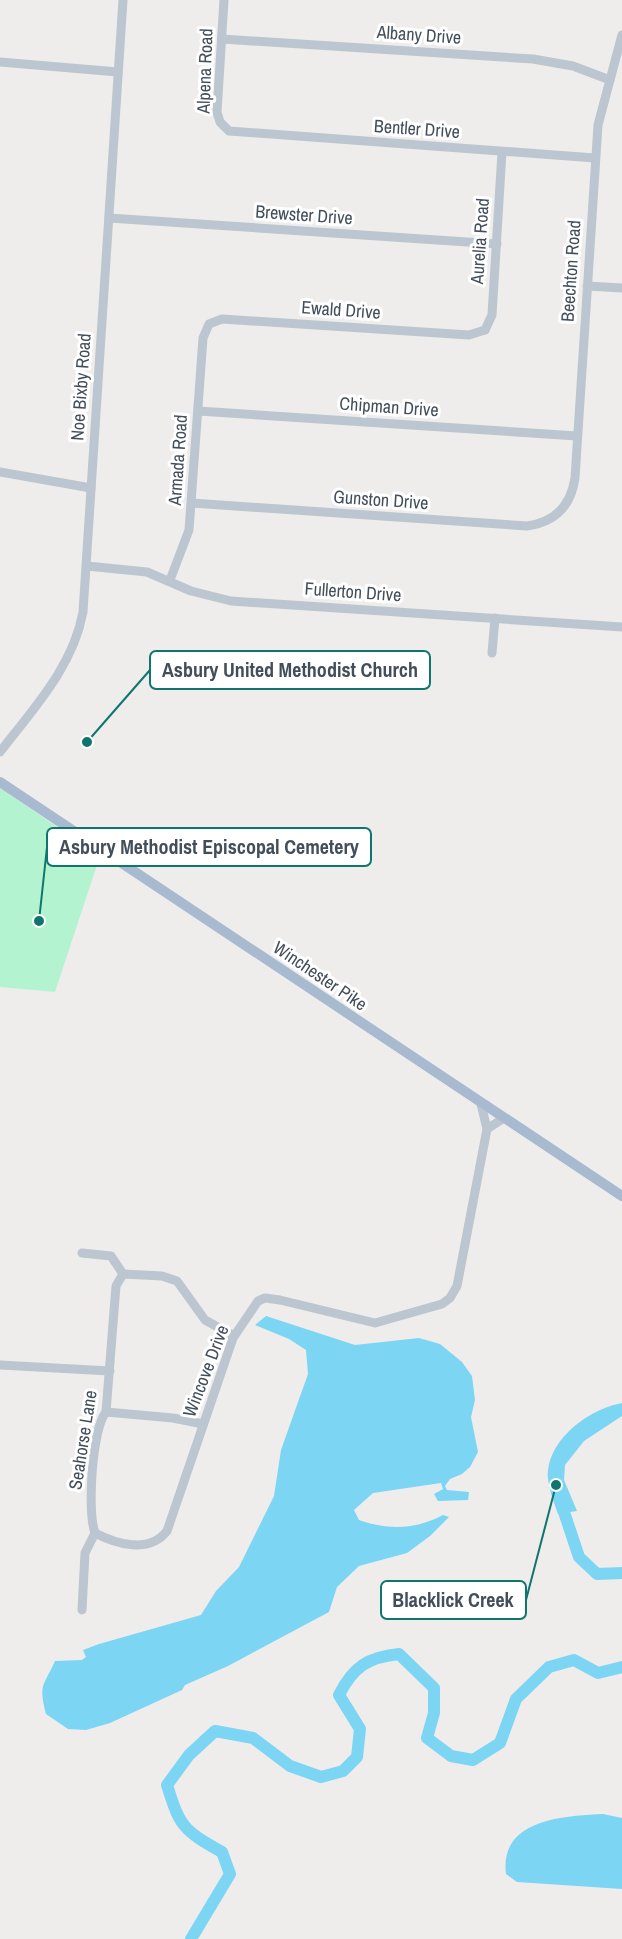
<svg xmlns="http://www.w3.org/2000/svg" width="622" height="1939" font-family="'Archivo Narrow',sans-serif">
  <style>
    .green { fill: #b4f3d0 }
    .water { fill: #7dd5f4 }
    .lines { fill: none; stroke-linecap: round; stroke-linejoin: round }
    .river { stroke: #7dd5f4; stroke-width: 12 }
    .minor { stroke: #bbc6d0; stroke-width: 9 }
    .major { stroke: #a8bacf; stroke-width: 10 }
    .labels { text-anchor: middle; stroke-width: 6; stroke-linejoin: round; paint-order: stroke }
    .street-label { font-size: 18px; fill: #434e5b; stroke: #fff }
    .leader { fill: none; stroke: #0f766e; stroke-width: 2 }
    .callout-dot { fill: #0f766e; stroke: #fff; stroke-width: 2 }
    .callout { fill: #fff; stroke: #0f766e; stroke-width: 2 }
    .callout-label { font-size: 20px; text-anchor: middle; font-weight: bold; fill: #434e5b }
  </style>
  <rect width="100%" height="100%" fill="#efecec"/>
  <polygon class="green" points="0,788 100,856 55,992 0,987"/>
  <g class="water">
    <path d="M266,1316L355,1345L419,1338L440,1344L462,1362L472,1376L475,1400L471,1417L478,1452L470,1467L462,1474L450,1479L445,1486L447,1490L469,1492L468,1500L438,1501L434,1494L443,1489L441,1483L373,1493L354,1510L359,1520C388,1530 415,1530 443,1515L449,1517L430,1536L407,1553L359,1566L337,1587L329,1612L228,1666L185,1685L182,1690L110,1723L86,1730L68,1729L46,1714C38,1684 44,1686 55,1661L82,1660L86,1657L83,1650L99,1644L201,1615L216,1591L239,1567L274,1496L281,1450L308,1374L306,1350L289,1339L255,1325Z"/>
    <path d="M622,1403V1416L584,1441L565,1465L564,1480L577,1511L558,1514C554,1502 549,1490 548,1478C546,1440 589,1409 622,1403Z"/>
    <path d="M603,1814L622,1818V1889L517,1882L506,1874C499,1819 564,1816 603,1814Z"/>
  </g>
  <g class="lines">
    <g class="river">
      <polyline points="560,1500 579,1557 597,1574 622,1573"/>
      <path d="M191,1939L230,1874L222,1852C183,1830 180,1827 167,1785L189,1755L215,1731L253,1738L290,1766L321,1777L343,1771L357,1757L360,1729L339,1695C353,1667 368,1657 399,1654L434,1688V1713L427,1738L451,1756L473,1760L500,1743L516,1699L549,1667L574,1660L598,1673L622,1667"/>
    </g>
    <g class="minor">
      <polyline points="224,0 217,112 220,122 229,131 595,158"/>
      <polyline points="222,39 533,59 573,66 610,80"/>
      <polyline points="0,62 118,72"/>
      <polyline points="109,218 497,244"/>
      <polyline points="587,286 622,288"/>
      <polyline points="485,330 492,315 502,152"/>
      <polyline points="198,411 577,436"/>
      <polyline points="0,472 91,488"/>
      <path d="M192,503L527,526C555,522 571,506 575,478L598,125L622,35"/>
      <polyline points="87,566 147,572 191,591 231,601 622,627"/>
      <polyline points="170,580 189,530 203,338 209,324 222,319 469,335 485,330"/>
      <polyline points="492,653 495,618"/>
      <path d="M0,752C33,709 73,667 83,612L123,0"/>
      <polyline points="487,1129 504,1118"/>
      <polyline points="82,1253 111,1256 123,1274"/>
      <polyline points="123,1274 162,1276 177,1281 205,1320 234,1336"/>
      <polyline points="0,1365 110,1371"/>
      <polyline points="106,1412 173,1418 203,1424"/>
      <path d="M95,1533C116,1544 149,1554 167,1531L233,1338L258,1301L265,1298L280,1300L375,1323L442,1304L450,1298L457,1286L487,1129L481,1104"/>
      <path d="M95,1533C87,1512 92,1429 106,1412L116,1286L123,1274"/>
      <polyline points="82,1610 85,1553 95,1533"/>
    </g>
    <polyline class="major" points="0,782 622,1196"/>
  </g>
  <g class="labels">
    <g class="street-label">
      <text transform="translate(419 35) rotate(4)" y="6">Albany Drive</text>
      <text transform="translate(205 71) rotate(-88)" y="6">Alpena Road</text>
      <text transform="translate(417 129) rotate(4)" y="6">Bentler Drive</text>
      <text transform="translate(304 215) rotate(4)" y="6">Brewster Drive</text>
      <text transform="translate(480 241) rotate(-86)" y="6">Aurelia Road</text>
      <text transform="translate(571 271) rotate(-86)" y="6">Beechton Road</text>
      <text transform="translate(341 310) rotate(4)" y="6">Ewald Drive</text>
      <text transform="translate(81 387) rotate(-86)" y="6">Noe Bixby Road</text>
      <text transform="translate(389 407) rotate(4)" y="6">Chipman Drive</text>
      <text transform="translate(178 460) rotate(-86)" y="6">Armada Road</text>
      <text transform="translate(381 500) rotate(4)" y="6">Gunston Drive</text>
      <text transform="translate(353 592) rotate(4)" y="6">Fullerton Drive</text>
      <text transform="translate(320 976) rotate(34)" y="6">Winchester Pike</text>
      <text transform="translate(206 1371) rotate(-69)" y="6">Wincove Drive</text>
      <text transform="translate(83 1440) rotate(-81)" y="6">Seahorse Lane</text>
    </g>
  </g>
  <path class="leader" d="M87 742L150 670M39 921L47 847M556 1485L526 1600"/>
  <g class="callout-dot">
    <circle cx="87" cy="742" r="6"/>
    <circle cx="39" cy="921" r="6"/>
    <circle cx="556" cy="1485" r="6"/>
  </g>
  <g class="callout">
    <rect x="150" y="651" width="280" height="38" rx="6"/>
    <rect x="47" y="828" width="324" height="38" rx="6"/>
    <rect x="381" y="1581" width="145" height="38" rx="6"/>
  </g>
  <g class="callout-label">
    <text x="290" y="677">Asbury United Methodist Church</text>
    <text x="209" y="854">Asbury Methodist Episcopal Cemetery</text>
    <text x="453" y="1607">Blacklick Creek</text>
  </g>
</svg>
